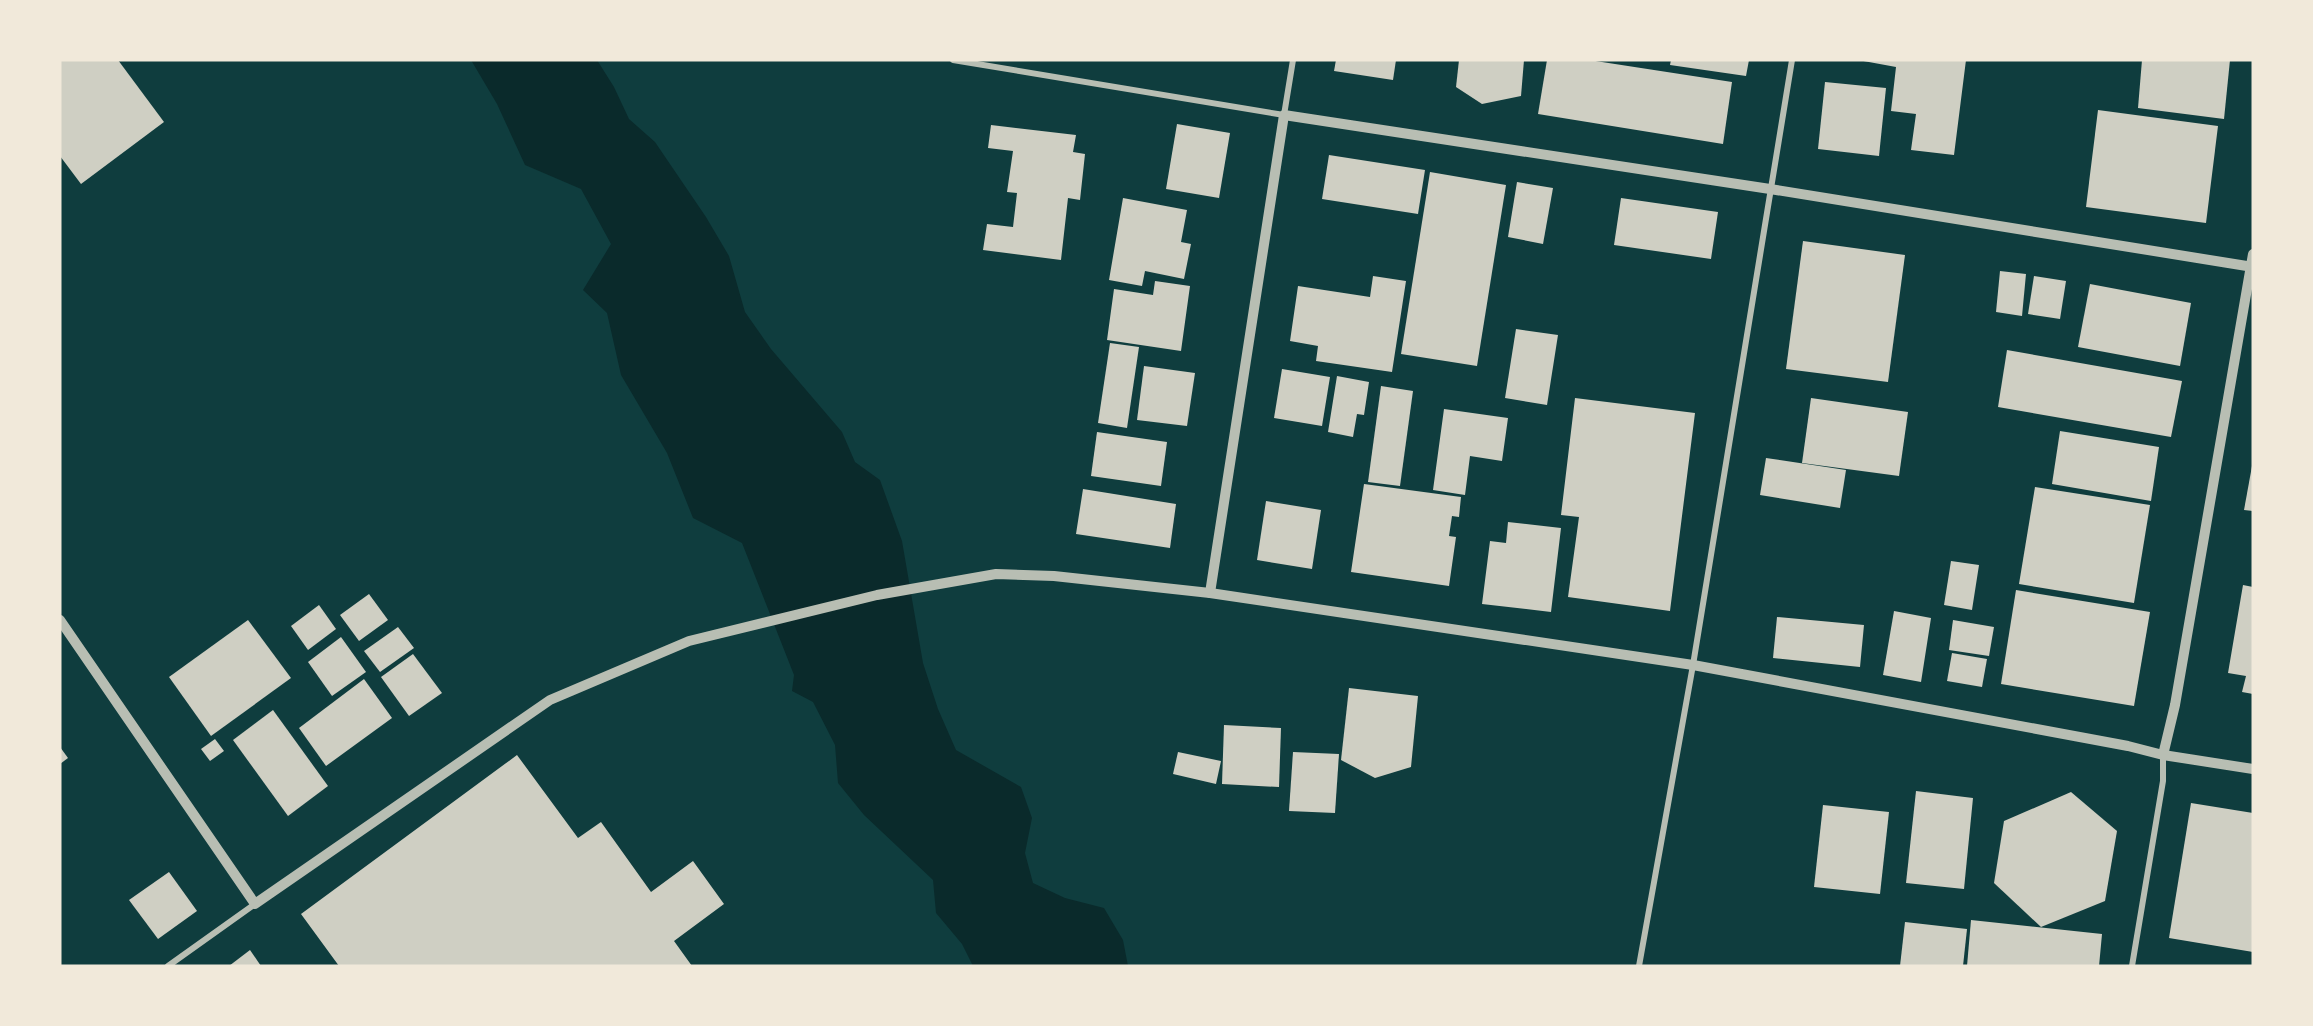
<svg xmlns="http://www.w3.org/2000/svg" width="2313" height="1026" font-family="Arial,sans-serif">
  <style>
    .water { fill: #0a2a2b }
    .building { fill: #cfcfc3 }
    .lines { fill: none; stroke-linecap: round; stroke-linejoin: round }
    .minor { stroke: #b8beb3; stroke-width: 6 }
    .tertiary { stroke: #b8beb3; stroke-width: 10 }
  </style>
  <rect width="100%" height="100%" fill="#0f3d3e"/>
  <polygon class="water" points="471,60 597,60 614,87 629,119 655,142 706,217 729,256 745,312 771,349 842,432 855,462 880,480 902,541 923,663 938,709 956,750 1021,787 1032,818 1025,853 1033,883 1065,898 1104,908 1123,940 1128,966 973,966 962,944 936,913 933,880 864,815 838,783 835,745 813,702 792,691 794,675 742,543 693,518 667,453 621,375 607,313 583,290 611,244 581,189 525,165 497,104"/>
  <g class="building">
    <polygon points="60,60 118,60 164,122 81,184 60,156"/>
    <polygon points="1336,60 1396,60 1393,80 1334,71"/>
    <polygon points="1459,60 1524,60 1521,96 1482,104 1456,87"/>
    <polygon points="1547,60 1589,60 1732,82 1723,144 1538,114"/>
    <polygon points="1671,60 1749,60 1746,76 1670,65"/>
    <polygon points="1858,60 1966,60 1954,155 1911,150 1916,114 1891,111 1896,67"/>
    <polygon points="2142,60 2230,60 2224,119 2138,108"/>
    <polygon points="1825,82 1886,88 1879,156 1818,149"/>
    <polygon points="2098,110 2218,126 2206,223 2086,207"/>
    <polygon points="1177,124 1230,133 1219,198 1166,189"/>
    <polygon points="991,125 1076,135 1073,152 1085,154 1080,200 1068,198 1061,260 983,250 987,224 1013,227 1017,193 1007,192 1013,151 988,148"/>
    <polygon points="1329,155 1425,170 1418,214 1322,199"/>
    <polygon points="1430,172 1506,185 1477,366 1401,354"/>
    <polygon points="1517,182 1553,188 1543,244 1508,237"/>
    <polygon points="1123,198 1187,210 1181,242 1191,244 1184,279 1145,271 1142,286 1109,280"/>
    <polygon points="1621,198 1718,212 1711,259 1614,245"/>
    <polygon points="1803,241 1905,255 1888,382 1786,369"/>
    <polygon points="2000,271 2026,274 2022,316 1996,312"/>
    <polygon points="1373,276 1406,281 1392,372 1316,361 1318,346 1290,341 1298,286 1370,297"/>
    <polygon points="2034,276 2066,281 2060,319 2028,314"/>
    <polygon points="1155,281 1190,286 1181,351 1107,340 1114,289 1153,295"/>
    <polygon points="2090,284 2191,303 2180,366 2078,347"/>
    <polygon points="1516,329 1558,335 1547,405 1505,398"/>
    <polygon points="1110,343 1139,347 1127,428 1098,423"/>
    <polygon points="2007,350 2182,381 2171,437 1998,407"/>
    <polygon points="1144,366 1195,373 1187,426 1137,420"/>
    <polygon points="1282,369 1330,377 1322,426 1274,418"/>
    <polygon points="1337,376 1369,382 1364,415 1357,414 1353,437 1328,432"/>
    <polygon points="1381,386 1413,391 1400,486 1368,482"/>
    <polygon points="1575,398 1695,413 1670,611 1568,597 1579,517 1561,515"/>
    <polygon points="1811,398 1908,412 1899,476 1802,463"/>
    <polygon points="1444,409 1508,418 1502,461 1470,456 1465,495 1433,490"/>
    <polygon points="2060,431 2159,447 2151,501 2052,484"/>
    <polygon points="1097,432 1167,442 1161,486 1091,476"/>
    <polygon points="1766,458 1846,470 1840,508 1760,495"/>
    <polygon points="2252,466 2253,466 2253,511 2244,510"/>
    <polygon points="1364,484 1461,497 1459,517 1452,516 1449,536 1456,537 1449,586 1351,572"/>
    <polygon points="2035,487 2150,505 2134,603 2019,584"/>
    <polygon points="1083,489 1176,504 1170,548 1076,534"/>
    <polygon points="1266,501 1321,510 1312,569 1257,560"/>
    <polygon points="1508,522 1561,528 1551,612 1482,604 1490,541 1506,543"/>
    <polygon points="1951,561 1979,565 1972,610 1944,605"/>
    <polygon points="2243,585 2253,587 2253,694 2242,692 2246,676 2228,673"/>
    <polygon points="2016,590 2150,612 2134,706 2001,684"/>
    <polygon points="369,594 388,620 359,641 340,615"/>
    <polygon points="319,605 336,629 308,650 291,626"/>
    <polygon points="1894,611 1931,618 1921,682 1883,675"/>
    <polygon points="1777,617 1864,625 1860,667 1773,658"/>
    <polygon points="248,620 291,678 211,736 169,677"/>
    <polygon points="1953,620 1994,627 1989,656 1949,650"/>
    <polygon points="398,627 414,648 380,672 364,651"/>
    <polygon points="341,637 366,672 332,696 308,662"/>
    <polygon points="1952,653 1987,659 1982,687 1947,681"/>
    <polygon points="413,654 442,693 409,716 381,677"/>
    <polygon points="364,679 392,718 326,766 299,728"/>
    <polygon points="1349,688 1418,696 1411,767 1375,778 1341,760"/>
    <polygon points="273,710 328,786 288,816 233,740"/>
    <polygon points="1224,725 1281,728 1279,787 1222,784"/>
    <polygon points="215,739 224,751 210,761 201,749"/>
    <polygon points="60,747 68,758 60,764"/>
    <polygon points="1178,752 1221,761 1216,784 1173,774"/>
    <polygon points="1293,752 1339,754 1335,813 1289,811"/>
    <polygon points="517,755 578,838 601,822 651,892 693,861 724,904 674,941 692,966 339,966 301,914"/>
    <polygon points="1916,791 1973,798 1964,889 1906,883"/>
    <polygon points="2071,792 2117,831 2105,901 2041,927 1994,883 2004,821"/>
    <polygon points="2191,803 2253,813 2253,952 2169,938"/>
    <polygon points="1823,805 1889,812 1880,894 1814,887"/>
    <polygon points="169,872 197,911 158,939 129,900"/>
    <polygon points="1971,920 2102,934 2099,966 1967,966"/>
    <polygon points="1905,922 1967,929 1963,966 1900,966"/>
    <polygon points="250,950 261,966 229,966"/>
  </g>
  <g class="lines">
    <g class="minor">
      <polyline points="953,60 1284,115 1293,60"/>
      <polyline points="168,966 255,904"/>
      <polyline points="1639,966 1693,665 1792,60"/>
      <polyline points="2132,966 2163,781 2163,755"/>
    </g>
    <g class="tertiary">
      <polyline points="1210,593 1284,115 1770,189 2253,267"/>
      <polyline points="60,620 255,904 550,700 689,641 877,595 996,574 1054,576 1210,593 1693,665 2128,746 2163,755 2253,769"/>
      <polyline points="2163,755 2175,705 2253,254"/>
    </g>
  </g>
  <rect width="2313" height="1026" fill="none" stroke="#f1e9da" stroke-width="123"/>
</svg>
